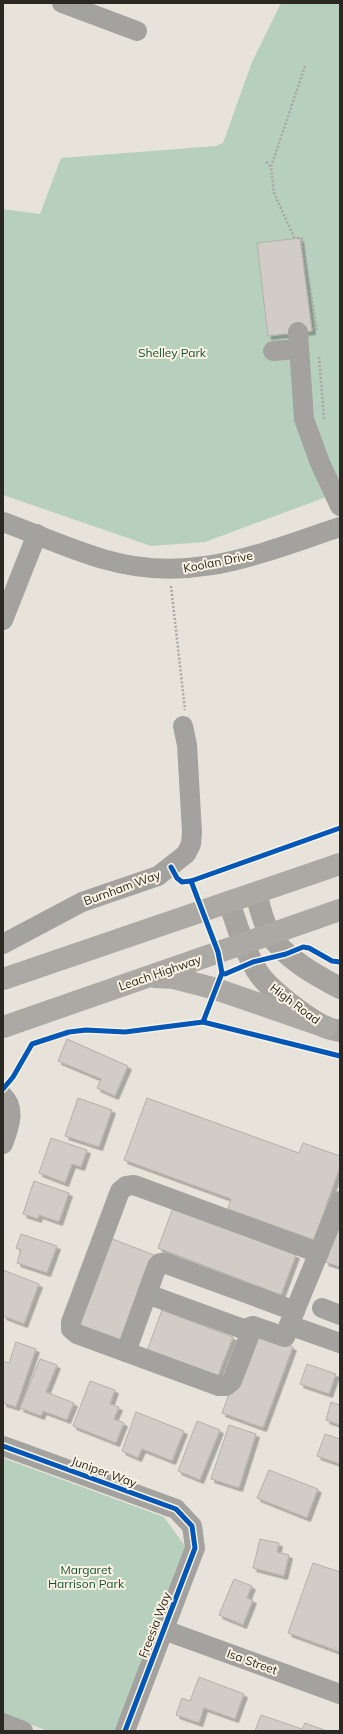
<svg xmlns="http://www.w3.org/2000/svg" width="343" height="1734" font-family="Mulish,sans-serif">
  <style>
    .green { fill: #b7d0bd }
    .building { fill: #d1ccc5; stroke: #b4afa9; filter: url(#shadow) }
    .lines { fill: none; stroke-linecap: round; stroke-linejoin: round }
    .path { stroke: #a9a7a3; stroke-width: 2.5; stroke-dasharray: 2 2; stroke-linecap: butt }
    .minor { stroke: #a4a29e; stroke-width: 20 }
    .major { stroke: #a7a39e; stroke-width: 22 }
    .highway { stroke: #aca8a3; stroke-width: 22 }
    .cycleway-casing { stroke: #faf2e2; stroke-width: 8 }
    .cycleway { stroke: #0057b8; stroke-width: 5 }
    .labels { text-anchor: middle; stroke-width: 4; stroke-linejoin: round; paint-order: stroke }
    .park-label { font-size: 12px; fill: #125338; stroke: #faf2e2 }
    .street-label { font-size: 12px; fill: #2b2822; stroke: #faf2e2 }
  </style>
  <defs>
    <filter id="shadow"><feDropShadow dx="3.5" dy="3.5" stdDeviation="0" flood-color="#0004"/></filter>
  </defs>
  <rect width="100%" height="100%" fill="#e7e3da"/>
  <g class="green">
    <polygon points="281,3 340,3 340,492 205,542 151,546 3,495 3,209 40,214 61,158 216,146 223,143 252,62"/>
    <polygon points="3,1458 164,1517 185,1546 117,1731 48,1731 3,1714"/>
  </g>
  <g class="building">
    <polygon points="300,238 312,331 268,336 257,243"/>
    <polygon points="67,1039 128,1066 115,1096 97,1088 101,1079 58,1061"/>
    <polygon points="78,1098 112,1110 99,1147 65,1136"/>
    <polygon points="147,1098 299,1153 303,1143 340,1156 340,1167 314,1240 228,1209 231,1199 124,1160"/>
    <polygon points="51,1138 87,1150 81,1167 72,1164 65,1183 39,1173"/>
    <polygon points="34,1181 69,1193 59,1222 39,1215 38,1219 23,1214"/>
    <polygon points="173,1208 296,1255 281,1295 158,1248"/>
    <polygon points="340,1220 340,1267 325,1262"/>
    <polygon points="21,1234 57,1246 47,1273 17,1263 21,1250 16,1248"/>
    <polygon points="110,1238 154,1255 121,1342 77,1325"/>
    <polygon points="3,1270 39,1284 24,1324 3,1316"/>
    <polygon points="162,1310 233,1337 217,1378 147,1351"/>
    <polygon points="252,1332 293,1347 263,1428 222,1413"/>
    <polygon points="16,1342 36,1349 16,1407 3,1403 3,1361 9,1363"/>
    <polygon points="40,1359 57,1365 46,1392 74,1403 67,1420 43,1411 41,1416 20,1408"/>
    <polygon points="307,1364 336,1374 329,1394 300,1384"/>
    <polygon points="90,1381 115,1390 110,1404 119,1407 114,1419 124,1423 116,1443 73,1426"/>
    <polygon points="331,1402 340,1405 340,1425 326,1420"/>
    <polygon points="136,1412 184,1431 172,1461 142,1449 138,1458 122,1451"/>
    <polygon points="197,1421 220,1430 200,1480 178,1471"/>
    <polygon points="229,1425 256,1434 239,1488 211,1479"/>
    <polygon points="325,1434 340,1439 340,1464 317,1456"/>
    <polygon points="269,1470 318,1489 307,1518 257,1498"/>
    <polygon points="260,1539 279,1543 277,1552 289,1555 284,1576 253,1568"/>
    <polygon points="313,1563 340,1572 340,1652 288,1633"/>
    <polygon points="234,1579 252,1586 247,1598 253,1600 243,1625 219,1615"/>
    <polygon points="199,1677 244,1694 235,1719 204,1708 199,1723 176,1715 182,1698 190,1701"/>
    <polygon points="261,1715 302,1729 305,1723 327,1731 255,1731"/>
  </g>
  <g class="lines">
    <g class="path">
      <polyline points="305,66 271,167 274,193 294,237 302,239 317,330"/>
      <polyline points="266,162 271,167"/>
      <polyline points="319,357 324,419"/>
      <polyline points="171,586 185,710"/>
    </g>
    <g class="minor">
      <polyline points="62,3 137,31"/>
      <polyline points="298,332 304,419 320,463 340,506"/>
      <polyline points="273,351 299,349"/>
      <path d="M3,522C36,534 69,549 103,559C191,585 258,554 340,527"/>
      <polyline points="3,620 37,534"/>
      <polyline points="3,944 82,902 158,876 186,854 191,844 192,832 187,745 183,726"/>
      <path d="M3,1096C17,1109 8,1130 3,1144"/>
      <polyline points="340,1201 289,1325 340,1343"/>
      <polyline points="147,1294 243,1329 253,1326 285,1337 289,1325"/>
      <polyline points="322,1308 340,1315"/>
      <polyline points="253,1326 232,1381 226,1386 219,1386 77,1334 71,1329 71,1322 120,1191 126,1186 134,1185 319,1253"/>
      <polyline points="126,1352 157,1266 160,1263 164,1263 295,1311"/>
      <polyline points="3,1446 176,1509 192,1526 195,1548 125,1731"/>
      <polyline points="164,1630 340,1694"/>
      <polyline points="3,1723 23,1731"/>
    </g>
    <g class="major">
      <path d="M256,894C260,907 263,923 270,934C284,958 317,976 340,988"/>
      <path d="M229,902C237,925 244,950 257,971C268,989 306,1017 325,1027C330,1029 335,1030 340,1031"/>
    </g>
    <g class="highway">
      <polyline points="155,977 174,978 216,989 326,1027"/>
      <polyline points="3,979 340,864"/>
      <polyline points="3,1027 340,910"/>
    </g>
    <defs>
      <g id="cycleway">
        <polyline points="171,867 177,878 182,882 191,881 340,828"/>
        <polyline points="191,881 218,952 222,973 203,1022 340,1056"/>
        <polyline points="222,973 225,974 253,962 286,954 303,947 309,948 332,961 340,962"/>
        <polyline points="3,1089 13,1077 32,1044 69,1032 86,1030 125,1032 203,1022"/>
        <polyline points="3,1446 176,1509 192,1526 195,1548 125,1731"/>
      </g>
    </defs>
    <use href="#cycleway" class="cycleway-casing"/>
    <use href="#cycleway" class="cycleway"/>
  </g>
  <g class="labels">
    <g class="park-label">
      <text x="172" y="357">Shelley Park</text>
      <text x="86" y="1574">Margaret<tspan x="86" dy="14">Harrison Park</tspan></text>
    </g>
    <g class="street-label">
      <text transform="translate(218 562) rotate(-11)" y="4">Koolan Drive</text>
      <text transform="translate(122 888) rotate(-20)" y="4">Burnham Way</text>
      <text transform="translate(160 973) rotate(-19)" y="4">Leach Highway</text>
      <text transform="translate(295 1004) rotate(37)" y="4">High Road</text>
      <text transform="translate(104 1472) rotate(20)" y="4">Juniper Way</text>
      <text transform="translate(155 1625) rotate(-69)" y="4">Freesia Way</text>
      <text transform="translate(252 1662) rotate(20)" y="4">Isa Street</text>
    </g>
  </g>
  <rect width="343" height="1734" fill="none" stroke="#2b2822" stroke-width="8"/>
</svg>
